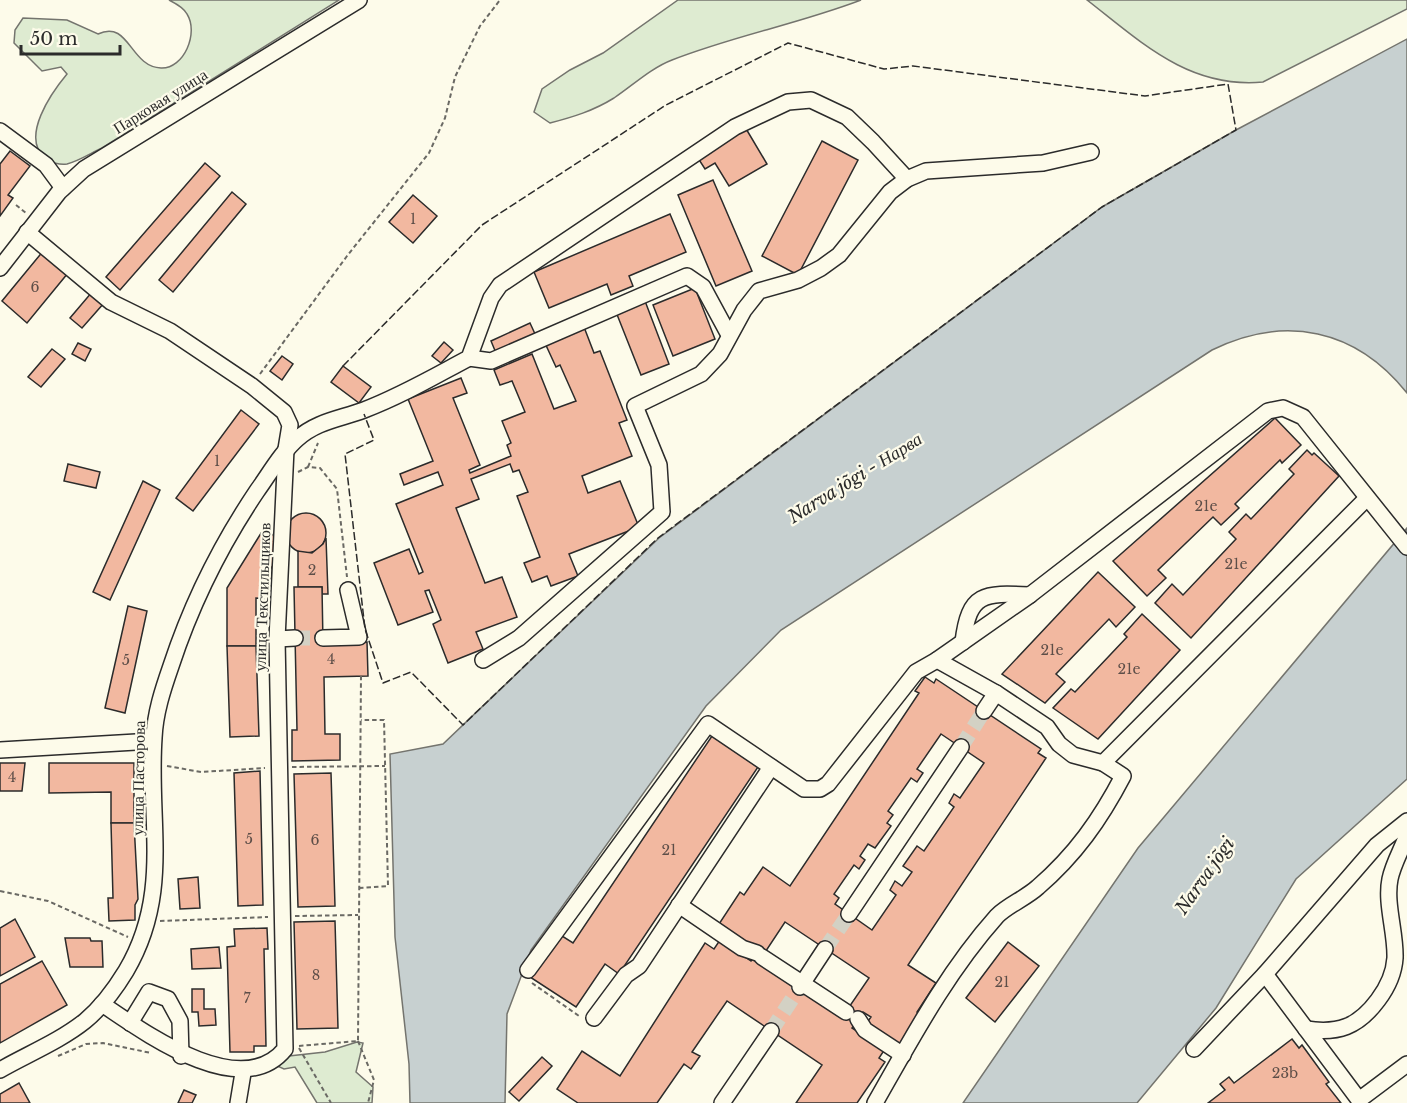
<svg xmlns="http://www.w3.org/2000/svg" width="1407" height="1103" font-family="'Libre Baskerville',serif">
  <style>
    .green { fill: #deebd1; stroke: #74746e; stroke-width: 1.5 }
    .water { fill: #c7d0d0; stroke: #74746e; stroke-width: 1.5 }
    .building { fill: #f2b8a0; stroke: #2b2b2b; stroke-width: 1.5; fill-rule: evenodd }
    .lines { fill: none; stroke-linecap: round; stroke-linejoin: round }
    .minor-tunnel { stroke: #d3d1c4; stroke-width: 15; stroke-dasharray: 15 8; stroke-linecap: butt }
    .minor-casing { stroke: #2b2b2b; stroke-width: 18 }
    .path { stroke: #6a6964; stroke-width: 2; stroke-dasharray: 4.5 3; stroke-linecap: butt }
    .minor { stroke: #fdfbea; stroke-width: 15 }
    .fence { stroke: #2b2b2b; stroke-width: 1.5; stroke-dasharray: 8 3; stroke-linecap: butt }
    .labels { text-anchor: middle; stroke-width: 4.5; stroke-linejoin: round; paint-order: stroke }
    .number-label { font-size: 14px; fill: #5d4e48 }
    .street-label { font-size: 16px; fill: #2b2b2b; stroke: #fdfbea }
    .water-label { font-size: 18px; font-style: italic; fill: #2b2b2b; stroke: #fdfbea }
  </style>
  <rect width="100%" height="100%" fill="#fdfbea"/>
  <g class="green">
    <path d="M169,0H339L102,148C91,153 79,161 67,164C60,165 51,163 45,158C20,137 52,92 67,74L61,67L42,71L14,43L15,30L23,18L67,20L98,34C129,19 130,67 161,68C184,69 199,33 187,14C184,8 175,3 169,0Z"/>
    <path d="M678,0H861C798,24 733,36 672,60C651,68 632,86 614,98C593,111 573,117 550,123L534,112L542,89L570,70L603,53Z"/>
    <path d="M1087,0H1407V9L1263,82C1189,89 1141,42 1087,0Z"/>
    <polygon points="357,1042 363,1043 356,1072 373,1087 372,1103 317,1103 295,1067 284,1069 275,1065 280,1057 325,1052"/>
  </g>
  <g class="water">
    <path d="M1407,39V393C1356,329 1285,314 1212,350L781,630L706,706L531,950L507,1014L505,1103H410L409,1064L395,937L390,754L443,744L659,538L1102,207L1236,130Z"/>
    <polygon points="1407,528 1407,779 1296,879 1216,1008 1137,1103 963,1103 1138,848"/>
  </g>
  <g class="building">
    <polygon points="745,127 767,164 729,186 715,163 705,169 696,155"/>
    <polygon points="822,141 858,160 798,275 762,256"/>
    <polygon points="10,151 30,166 8,195 13,198 0,216 0,164"/>
    <polygon points="205,163 220,176 120,290 106,277"/>
    <polygon points="713,180 752,271 716,286 678,195"/>
    <polygon points="232,192 246,204 173,292 159,280"/>
    <polygon points="413,195 437,216 413,243 389,222"/>
    <polygon points="670,214 686,252 629,276 633,286 611,295 607,284 549,308 534,272"/>
    <polygon points="44,250 68,273 27,323 2,301"/>
    <polygon points="695,288 715,339 673,356 653,305"/>
    <polygon points="92,292 104,303 82,328 70,318"/>
    <polygon points="645,301 669,364 641,375 616,312"/>
    <polygon points="530,323 536,336 496,353 491,341"/>
    <polygon points="584,327 594,353 600,351 627,420 619,423 632,456 582,476 588,493 620,481 639,527 569,554 578,576 551,586 547,576 532,582 524,563 540,557 517,496 528,492 519,470 513,472 510,464 471,479 479,499 456,508 485,583 502,577 517,617 476,632 483,649 448,663 433,624 441,620 429,590 425,591 433,612 398,625 374,563 409,549 419,574 423,572 396,504 443,485 438,472 404,485 400,474 433,461 408,399 461,378 467,393 453,398 480,465 469,470 470,473 511,456 507,445 511,443 502,421 525,412 512,381 500,385 494,370 532,354 554,409 576,401 560,365 556,367 544,341"/>
    <polygon points="444,342 453,350 441,363 432,356"/>
    <polygon points="78,343 91,349 85,361 72,354"/>
    <polygon points="52,349 65,359 41,387 28,377"/>
    <polygon points="282,356 293,364 282,380 270,371"/>
    <polygon points="343,366 371,387 359,403 331,382"/>
    <polygon points="241,410 259,424 193,511 176,498"/>
    <polygon points="1275,418 1301,445 1282,463 1280,460 1235,504 1239,508 1221,525 1213,517 1158,570 1166,578 1147,596 1113,561"/>
    <polygon points="1307,450 1312,455 1314,453 1339,476 1191,638 1155,603 1172,584 1183,595 1236,539 1229,532 1246,514 1251,519 1294,474 1289,469"/>
    <polygon points="68,464 100,472 96,488 64,481"/>
    <polygon points="143,481 160,490 110,600 93,592"/>
    <circle cx="306" cy="533" r="20"/>
    <polygon points="263,530 275,536 269,599 256,598 256,646 227,646 227,588"/>
    <polygon points="326,538 328,594 322,594 322,587 298,587 298,551 312,553 323,544"/>
    <polygon points="1098,572 1135,607 1116,627 1109,619 1056,674 1065,682 1045,703 1002,674"/>
    <polygon points="294,587 322,587 323,643 367,642 368,676 324,677 325,734 340,734 340,760 292,761 292,730 297,730"/>
    <polygon points="128,606 147,611 125,713 105,708"/>
    <polygon points="1142,614 1180,650 1098,739 1053,708 1071,689 1075,692 1127,637 1124,634"/>
    <polygon points="227,646 256,646 259,736 230,737"/>
    <path d="M925,677L934,683L936,679L1041,749L1038,753L1046,758L908,965L936,983L917,1012L920,1014L899,1046L866,1024L871,1017L863,1012L852,1028L885,1049L879,1058L885,1062L857,1103H796L822,1065L727,1001L692,1052L700,1056L691,1069L684,1064L657,1103H578L557,1089L582,1051L620,1076L705,943L714,949L720,940L751,961L759,950L719,924L740,892L744,895L763,867L790,886L919,693L915,691ZM941,734L984,763L960,798L954,794L949,803L954,807L924,851L917,846L903,866L912,872L902,886L895,881L890,890L896,895L872,930L835,904L839,898L834,894L854,865L859,869L865,860L860,856L868,844L875,848L891,826L887,823L893,815L888,811L911,778L917,782L923,773L917,769ZM785,922L869,978L843,1016L760,960Z"/>
    <polygon points="712,736 758,767 619,974 605,964 576,1007 530,977 559,934 573,943"/>
    <polygon points="0,763 25,763 22,791 0,791"/>
    <polygon points="49,763 134,763 134,823 111,823 111,792 49,793"/>
    <polygon points="260,771 263,905 238,906 234,773"/>
    <polygon points="331,773 335,906 298,907 294,774"/>
    <polygon points="111,823 134,823 138,899 135,905 135,920 109,921 108,898 113,898"/>
    <polygon points="198,877 200,908 180,909 178,879"/>
    <polygon points="15,919 35,957 0,976 0,928"/>
    <polygon points="335,921 338,1028 297,1029 294,922"/>
    <polygon points="267,928 268,949 264,949 266,1046 254,1046 254,1052 230,1052 227,947 235,946 234,929"/>
    <polygon points="65,938 90,938 91,941 102,941 103,967 70,967"/>
    <polygon points="1008,942 1039,966 995,1022 966,998"/>
    <polygon points="219,947 221,968 192,969 191,949"/>
    <polygon points="42,961 67,1005 0,1043 0,984"/>
    <polygon points="192,989 204,989 204,1009 215,1009 216,1025 199,1026 198,1012 192,1012"/>
    <polygon points="1292,1039 1299,1048 1302,1045 1329,1082 1326,1084 1341,1103 1208,1103 1225,1090 1220,1084 1229,1077 1234,1083"/>
    <polygon points="542,1057 552,1066 519,1101 509,1092"/>
    <polygon points="19,1083 30,1103 0,1103 0,1094"/>
    <polygon points="184,1090 196,1095 192,1103 178,1103"/>
  </g>
  <g class="lines">
    <g class="minor-tunnel">
      <polyline points="295,638 323,638"/>
      <polyline points="961,747 984,711"/>
      <polyline points="825,949 849,914"/>
      <polyline points="771,1031 800,987"/>
    </g>
    <defs>
      <g id="minor">
        <polyline points="0,131 46,165 63,188"/>
        <path d="M27,232L111,302L170,331L252,386L284,412L290,425L286,449L277,639L285,1049C241,1103 145,1033 102,1004"/>
        <polyline points="0,268 59,192 84,169 359,0"/>
        <polyline points="469,358 491,361 687,276 703,287 729,335"/>
        <polyline points="323,638 359,637 348,590"/>
        <polyline points="277,639 295,638"/>
        <path d="M963,642C969,592 984,593 1030,595"/>
        <polyline points="483,660 519,638 662,512 659,465 635,406 701,374 720,354 744,310 759,291 798,280 821,268 839,255 890,192 907,179 926,171 1043,163 1091,152"/>
        <polyline points="937,660 1030,595 1268,411 1283,408 1303,417 1407,547"/>
        <polyline points="984,711 996,693"/>
        <polyline points="0,750 153,741"/>
        <polyline points="1103,763 1367,498"/>
        <polyline points="679,905 742,948 757,953"/>
        <polyline points="849,914 961,747"/>
        <polyline points="762,957 846,1012"/>
        <path d="M528,970L708,724L804,789H820L828,784L916,672L937,660L996,693L1047,727L1059,744L1073,755L1103,763L1123,776C1100,820 1075,855 1038,887C1026,898 1008,905 997,916C947,972 912,1038 875,1103"/>
        <polyline points="1265,974 1359,1100 1407,1064"/>
        <polyline points="800,987 825,949"/>
        <polyline points="594,1018 626,975 639,966 771,767"/>
        <polyline points="858,1019 865,1030 903,1055"/>
        <polyline points="130,1023 149,992 168,999 180,1021 181,1056"/>
        <path d="M1306,1029C1338,1034 1358,1027 1378,1000C1387,988 1394,974 1395,958C1396,933 1385,903 1390,879C1393,864 1402,849 1407,835"/>
        <polyline points="1194,1049 1265,974 1377,845 1407,821"/>
        <path d="M0,1070C28,1054 60,1041 85,1021C102,1007 115,989 126,971C172,893 148,822 154,738C155,713 163,689 171,666C192,602 220,546 257,491C270,473 281,453 297,439C317,421 340,419 364,410C401,396 435,376 469,358L491,298L500,285L735,127L788,102L811,100L847,117L873,142L907,179"/>
        <polyline points="238,1103 243,1073"/>
        <polyline points="722,1103 771,1031"/>
      </g>
    </defs>
    <use href="#minor" class="minor-casing"/>
    <g class="path">
      <polyline points="16,205 26,213"/>
      <polyline points="260,374 347,256 429,153 445,118 455,77 480,26 500,0"/>
      <polyline points="308,467 318,443"/>
      <polyline points="298,472 308,467 320,468 337,489 347,577"/>
      <polyline points="167,766 201,772 265,768"/>
      <polyline points="292,767 385,766"/>
      <polyline points="359,888 388,886 384,720 361,720"/>
      <polyline points="0,891 48,901 128,937"/>
      <polyline points="295,916 358,915"/>
      <polyline points="160,921 268,917"/>
      <polyline points="532,983 579,1016"/>
      <polyline points="358,1041 374,1080 368,1103"/>
      <polyline points="299,1046 358,1041 361,676"/>
      <polyline points="299,1048 331,1103"/>
      <polyline points="58,1056 86,1044 103,1043 151,1053"/>
    </g>
    <use href="#minor" class="minor"/>
    <polyline class="fence" points="343,366 482,225 666,105 788,43 884,69 913,66 1145,96 1228,84 1236,130 1102,207 658,538 463,725 411,672 383,683 365,629 345,454 374,440 364,414"/>
  </g>
  <g class="labels">
    <g class="number-label">
      <text x="413" y="224">1</text>
      <text x="35" y="292">6</text>
      <text x="217" y="466">1</text>
      <text x="1206" y="511">21e</text>
      <text x="1236" y="569">21e</text>
      <text x="312" y="575">2</text>
      <text x="1052" y="655">21e</text>
      <text x="331" y="664">4</text>
      <text x="126" y="665">5</text>
      <text x="1129" y="674">21e</text>
      <text x="12" y="782">4</text>
      <text x="249" y="844">5</text>
      <text x="315" y="845">6</text>
      <text x="669" y="855">21</text>
      <text x="316" y="980">8</text>
      <text x="1002" y="987">21</text>
      <text x="247" y="1003">7</text>
      <text x="1285" y="1078">23b</text>
    </g>
    <g class="street-label">
      <text transform="translate(160 101) rotate(-32)" y="6">Парковая улица</text>
      <text transform="translate(262 597) rotate(-88)" y="6">улица Текстильщиков</text>
      <text transform="translate(138 778) rotate(-89)" y="6">улица Пасторова</text>
    </g>
    <g class="water-label">
      <text transform="translate(855 478) rotate(-32)" y="6">Narva jõgi - Нарва</text>
      <text transform="translate(1205 876) rotate(-55)" y="6">Narva jõgi</text>
    </g>
  </g>
  <path d="M21 45v9h99v-9" fill="none" stroke="#2b2b2b" stroke-width="3"/>
  <text x="30" y="45" font-size="18" fill="#2b2b2b" stroke="#fdfbea" stroke-width="4.5" paint-order="stroke">50 m</text>
</svg>
